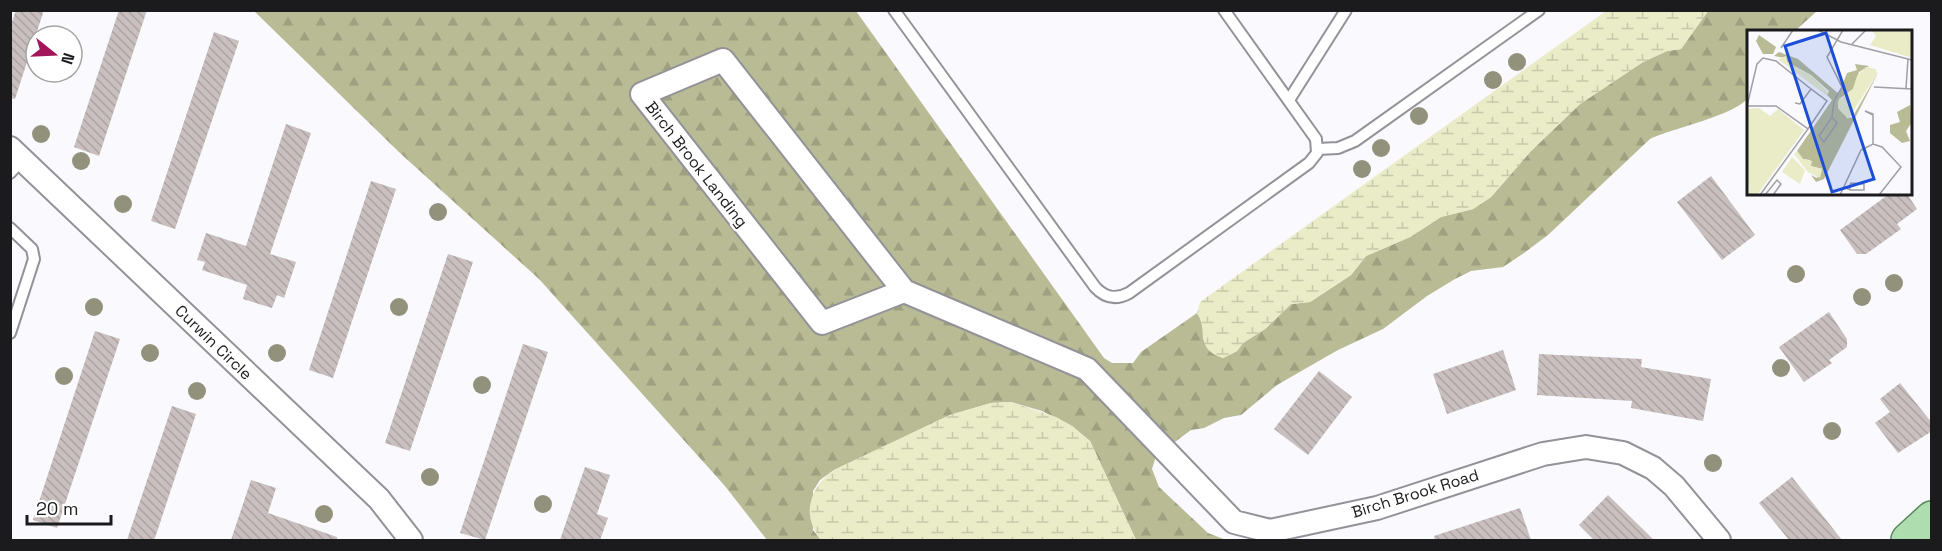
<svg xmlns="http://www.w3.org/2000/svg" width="1942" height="551" font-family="'Space Grotesk',sans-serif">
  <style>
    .forest { fill: url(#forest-firs) }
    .wetland { fill: url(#wetland-marsh) }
    .building { fill: url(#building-back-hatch) }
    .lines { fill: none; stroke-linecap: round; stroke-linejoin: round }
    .lane-casing { stroke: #929299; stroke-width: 14 }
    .street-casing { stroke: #929299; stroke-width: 26 }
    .primary-casing { stroke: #578a5a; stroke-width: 36 }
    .lane { stroke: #fff; stroke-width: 10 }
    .street { stroke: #fff; stroke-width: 22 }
    .primary { stroke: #aeddb0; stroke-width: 33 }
    .tree { fill: #92927c }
    .labels { text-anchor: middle; stroke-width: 5; stroke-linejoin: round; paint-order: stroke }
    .street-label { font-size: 16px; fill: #1b1b1e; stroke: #fff }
    .inset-road { fill: none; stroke: #a0a0a4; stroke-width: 1.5 }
    .view { fill: #1d4ed8; fill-opacity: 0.15; stroke: #1d4ed8; stroke-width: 3 }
    .inset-edge { fill: none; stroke: #1b1b1e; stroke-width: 3 }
  </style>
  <defs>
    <pattern id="forest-firs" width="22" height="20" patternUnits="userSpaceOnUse" patternTransform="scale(1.5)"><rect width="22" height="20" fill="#b9bb95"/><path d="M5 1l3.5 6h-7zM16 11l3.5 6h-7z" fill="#9ea080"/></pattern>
    <pattern id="wetland-marsh" width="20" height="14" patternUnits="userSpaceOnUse" patternTransform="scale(1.5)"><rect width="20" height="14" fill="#e9ecc7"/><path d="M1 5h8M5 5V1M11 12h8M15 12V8" fill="none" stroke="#c7caaa"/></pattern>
    <pattern id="building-back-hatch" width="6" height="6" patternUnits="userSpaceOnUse" patternTransform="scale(1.5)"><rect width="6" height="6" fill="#c8bfbe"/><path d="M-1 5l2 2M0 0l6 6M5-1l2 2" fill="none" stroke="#aba4a3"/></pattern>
  </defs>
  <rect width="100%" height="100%" fill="#f9f9fe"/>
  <path class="forest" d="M254,11H856L1104,358L1112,363H1133L1141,352L1197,313C1212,336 1189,336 1223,358L1237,351L1243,343L1265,329L1291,304L1310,302L1351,275L1366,256L1410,237L1441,217L1473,209L1491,197L1531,151L1580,104L1643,62L1667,51L1681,49L1708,11H1817L1795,31L1748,32C1748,44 1752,88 1748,97C1740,114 1670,129 1650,139L1548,235L1524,253L1503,267L1471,271L1455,279L1427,296L1383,329L1338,350L1277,385L1241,415L1224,418L1204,428L1191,430L1156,456L1152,469L1159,487L1208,533L1226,540H1136L1090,441L1072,426L1042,411L1011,402L991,403L950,415L834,470L820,480L813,491V530L821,540H767L725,486L539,279L400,153Z"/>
  <g class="wetland">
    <path d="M1606,11H1708L1681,49L1667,51L1643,62L1580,104L1531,151L1491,197L1473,209L1441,217L1410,237L1366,256L1351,275L1310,302L1291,304L1265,329L1243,343L1237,351L1223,358C1194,349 1209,331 1197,313L1200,302Z"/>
    <path d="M1011,402L1056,417L1072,426L1090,441L1136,540H821C801,515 809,488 834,470L950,415L991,403Z"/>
  </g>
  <g class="building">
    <polygon points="16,10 44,10 15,99 10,98 10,28"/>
    <polygon points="119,10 147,10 99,156 74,147"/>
    <polygon points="214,32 239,41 175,229 151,221"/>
    <polygon points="286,124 311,133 270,254 296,262 284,298 277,295 272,308 243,299 247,285 202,270 205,262 197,260 206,233 246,246"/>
    <polygon points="1711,176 1755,235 1722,260 1677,202"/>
    <polygon points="371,181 396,189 333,378 309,370"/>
    <polygon points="1889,194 1907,194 1917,209 1897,224 1901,229 1866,254 1857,254 1840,230"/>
    <polygon points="448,254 473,262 410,451 385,443"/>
    <polygon points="1829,312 1847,339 1847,347 1829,360 1832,363 1804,382 1779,347"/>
    <polygon points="95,331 120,339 57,528 33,520"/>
    <polygon points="523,344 548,352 485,540 460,533"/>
    <polygon points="1503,350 1516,390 1447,414 1433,374"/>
    <polygon points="1539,354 1642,359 1641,367 1711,379 1703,421 1631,408 1632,401 1537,395"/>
    <polygon points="1319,371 1352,397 1308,455 1274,429"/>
    <polygon points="1900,383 1932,423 1932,431 1898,453 1875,423 1890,412 1880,399"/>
    <polygon points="172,406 196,414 157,532 154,540 127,540"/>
    <polygon points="585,467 610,475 597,514 608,518 600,540 560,540"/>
    <polygon points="1792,477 1842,540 1789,540 1759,503"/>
    <polygon points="251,480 276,488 268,513 337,537 337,540 231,540"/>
    <polygon points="1608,495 1654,540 1594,540 1579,525"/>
    <polygon points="1520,508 1531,540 1435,540 1434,536"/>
  </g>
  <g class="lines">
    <defs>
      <g id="lane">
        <path d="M894,10L1095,287C1105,298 1116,300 1129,293L1309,163L1317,153L1316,139L1224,10"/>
        <polyline points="1289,100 1346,10"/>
        <polyline points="1318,149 1338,148 1355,141 1539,10"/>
        <polyline points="10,173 23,159"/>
        <polyline points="10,228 32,249 34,259 10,333"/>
      </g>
      <g id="street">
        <polyline points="10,148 379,499 411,540"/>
        <polyline points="904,291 822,323 642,94 723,60 904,291 1087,369 1234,522 1270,531 1377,508 1543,454 1586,447 1623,453 1653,468 1674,486 1719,540"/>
      </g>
      <polyline id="primary" points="1908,540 1932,518"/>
    </defs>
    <use href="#lane" class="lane-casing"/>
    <use href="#street" class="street-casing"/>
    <use href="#primary" class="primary-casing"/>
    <use href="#lane" class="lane"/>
    <use href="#street" class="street"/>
    <use href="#primary" class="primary"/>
  </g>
  <g class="tree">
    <circle cx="1517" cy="62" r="9"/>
    <circle cx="1493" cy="80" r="9"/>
    <circle cx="1419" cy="116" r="9"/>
    <circle cx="41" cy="134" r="9"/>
    <circle cx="1381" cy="148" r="9"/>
    <circle cx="81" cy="161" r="9"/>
    <circle cx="1362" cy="169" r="9"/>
    <circle cx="123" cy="204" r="9"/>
    <circle cx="438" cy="212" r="9"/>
    <circle cx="1796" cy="274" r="9"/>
    <circle cx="1894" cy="283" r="9"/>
    <circle cx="1862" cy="297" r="9"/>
    <circle cx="94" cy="307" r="9"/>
    <circle cx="399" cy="307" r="9"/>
    <circle cx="150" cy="353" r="9"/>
    <circle cx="277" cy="353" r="9"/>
    <circle cx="1781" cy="368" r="9"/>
    <circle cx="64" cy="376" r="9"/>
    <circle cx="482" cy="385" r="9"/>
    <circle cx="197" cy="391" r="9"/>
    <circle cx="1832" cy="431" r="9"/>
    <circle cx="1713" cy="463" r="9"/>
    <circle cx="430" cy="477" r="9"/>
    <circle cx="543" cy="504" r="9"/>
    <circle cx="324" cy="514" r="9"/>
  </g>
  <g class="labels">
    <g class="street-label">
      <text transform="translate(697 164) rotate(52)" y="6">Birch Brook Landing</text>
      <text transform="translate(214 342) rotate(44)" y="6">Curwin Circle</text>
      <text transform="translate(1415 493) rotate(-17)" y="6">Birch Brook Road</text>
    </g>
  </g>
  <g transform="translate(1747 30)">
    <rect width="165" height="165" fill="#f9f9fe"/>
    <path d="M124,0H165V28L123,15L129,6ZM12,78L23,86L31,79L57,100L10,165H2L0,79Z" fill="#e9ecc7"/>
    <path d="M12,5L29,17L26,24H16L9,11ZM32,22L51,29L92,64L100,43L110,40L108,34L122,36L112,42L106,59L92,69L91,78L100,87L105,88L132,41L77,149L69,152L64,145L70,148L75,139L64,136L63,130L56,129L50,121L85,70L80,65L82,61L64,45L40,32L39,28L27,26ZM163,75L165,92L159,101L163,111L155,113L143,103V95L153,92L150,82Z" fill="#b9bb95"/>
    <path d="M39,26L40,32L64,45L82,63L79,65L31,29ZM119,37L129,39L130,44L101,89L91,78V71L106,59L110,46ZM50,121L56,129L65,131L64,136L75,139L73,148L61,142L47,124Z" fill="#e9ecc7"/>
    <path d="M141,0H165V11L146,17ZM7,79L18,90L0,115V80ZM31,82L48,96L35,105L18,102ZM17,104L43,115L22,143L15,140L22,146L10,163L0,155V139L4,133L14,138L0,128V117ZM45,127L58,140L53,154L35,142Z" fill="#e9ecc7"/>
    <path class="inset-road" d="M71,0L94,12L165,30M105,14L119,0M34,18L46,0M127,57L165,59M159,58L161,29M48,73L53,74L64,59L80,71L61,99M0,76H29L61,99L13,165M0,76L10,34L16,28L29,31L64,59M126,85L118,81L126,84V114M85,87L90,93L77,112L72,106L85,87L87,71L95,57L80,27L96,0M97,157L101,159H103V160H117V154L104,153L101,159M18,165L30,150L34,154L26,165M93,165L114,120L126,114L135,117L154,137L132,165"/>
    <path class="view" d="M79,3L127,149L85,162L38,16Z"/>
    <rect width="165" height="165" class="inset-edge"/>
  </g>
  <rect width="1942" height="551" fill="none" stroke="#1b1b1e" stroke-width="24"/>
  <g transform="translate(54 54) rotate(108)"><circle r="28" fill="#ffffff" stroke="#a4a4a5" stroke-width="1.5"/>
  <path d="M0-4.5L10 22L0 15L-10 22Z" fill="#a4165b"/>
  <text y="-9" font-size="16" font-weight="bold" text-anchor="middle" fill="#1b1b1e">N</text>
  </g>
  <path d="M27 515v9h84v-9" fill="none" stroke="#1b1b1e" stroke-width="3"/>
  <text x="36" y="515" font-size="18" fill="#1b1b1e" stroke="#ffffff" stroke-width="4.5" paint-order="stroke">20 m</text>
</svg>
